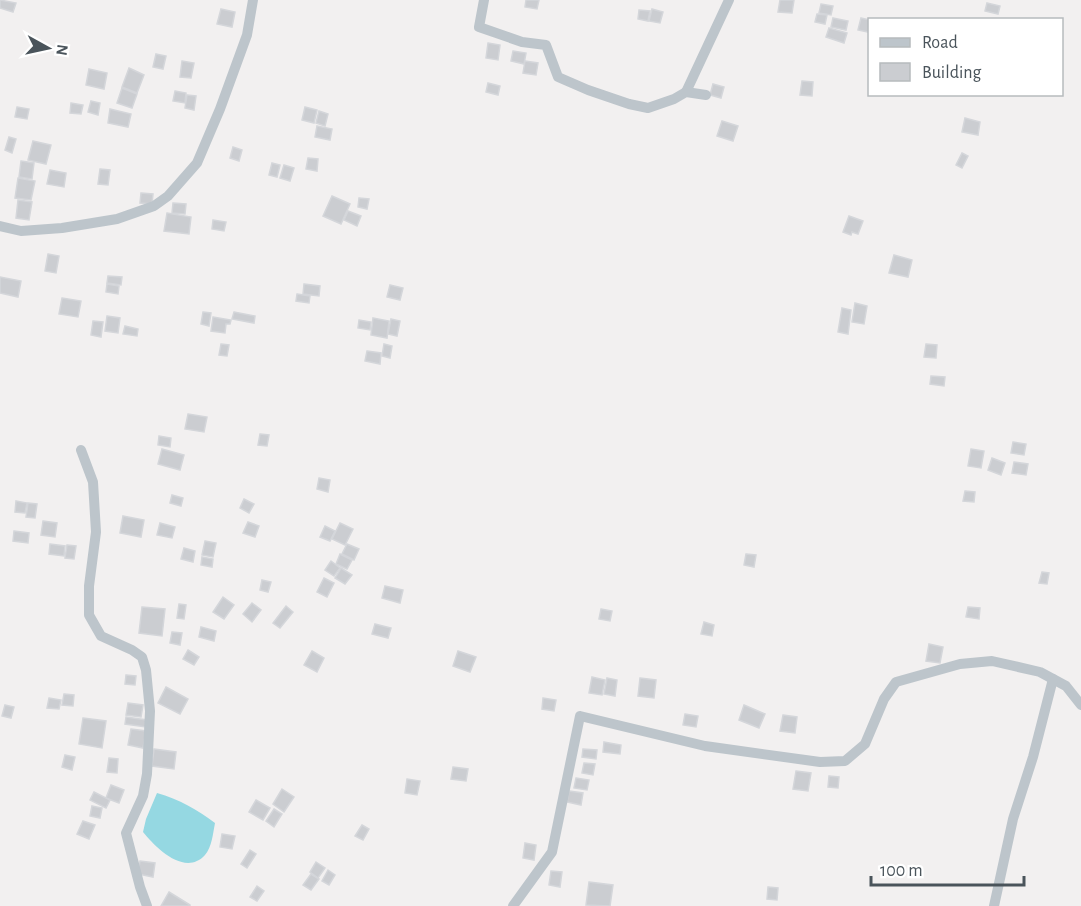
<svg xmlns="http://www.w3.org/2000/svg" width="1081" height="906" font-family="'Alegreya Sans',sans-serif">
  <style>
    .water { fill: #95d8e2 }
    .building { fill: #cbcdd1; stroke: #d4d6da; stroke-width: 1.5 }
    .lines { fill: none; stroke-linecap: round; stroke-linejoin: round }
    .minor { stroke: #bdc5cb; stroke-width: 10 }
  </style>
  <rect width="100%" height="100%" fill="#f2f0f0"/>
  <path class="water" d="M157,793C179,799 198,810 215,823C213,833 212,847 205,855C185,877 156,848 143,832L146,819Z"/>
  <g class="building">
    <polygon points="0,0 16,3 13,12 0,8"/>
    <polygon points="526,0 539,0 537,9 525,7"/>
    <polygon points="780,0 794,0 792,13 778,12"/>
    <polygon points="987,3 1000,6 998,14 985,11"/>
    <polygon points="821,4 833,6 831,15 819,13"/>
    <polygon points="221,9 235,12 232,27 217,24"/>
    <polygon points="652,9 663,12 660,23 649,21"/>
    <polygon points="639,10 650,11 648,21 638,19"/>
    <polygon points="817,14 827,15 825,24 815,22"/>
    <polygon points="833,18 848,21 846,30 831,27"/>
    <polygon points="861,18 870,20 868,32 858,30"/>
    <polygon points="829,28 847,33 844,43 826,37"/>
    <polygon points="488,43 500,45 498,60 486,58"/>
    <polygon points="513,51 526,53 524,64 511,61"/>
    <polygon points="156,54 166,56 163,69 153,67"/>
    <polygon points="182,61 194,63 191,78 180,77"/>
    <polygon points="525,61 538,63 536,75 523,73"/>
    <polygon points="129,68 144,75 137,93 122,87"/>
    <polygon points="89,69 107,73 104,89 86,85"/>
    <polygon points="802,81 813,82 812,96 800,95"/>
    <polygon points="488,83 500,86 498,95 486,92"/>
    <polygon points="713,84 724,87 721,98 710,95"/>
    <polygon points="122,88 137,94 132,108 117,103"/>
    <polygon points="175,91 186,93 185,103 173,101"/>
    <polygon points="187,95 196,96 194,110 185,108"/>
    <polygon points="91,101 100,103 98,115 88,112"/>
    <polygon points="71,103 83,105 81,114 70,113"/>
    <polygon points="17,107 29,109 27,119 15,117"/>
    <polygon points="305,107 317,110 314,123 302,120"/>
    <polygon points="110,109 131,114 128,127 108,123"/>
    <polygon points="319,111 328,114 325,126 316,123"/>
    <polygon points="965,118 980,122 978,135 962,132"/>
    <polygon points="722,121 738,126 733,141 717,136"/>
    <polygon points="317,126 332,129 330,140 315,137"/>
    <polygon points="9,137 16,139 12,153 5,150"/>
    <polygon points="33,141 51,145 46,164 28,160"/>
    <polygon points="233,147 242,150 239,161 230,158"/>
    <polygon points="962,153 968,156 962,168 956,165"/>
    <polygon points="308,158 318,159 317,171 306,169"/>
    <polygon points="21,161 34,163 32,179 19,177"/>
    <polygon points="272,163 280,165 277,177 269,175"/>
    <polygon points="284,165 294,168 290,181 280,178"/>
    <polygon points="100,169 110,170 108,185 98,184"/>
    <polygon points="50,170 66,173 64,187 47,184"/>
    <polygon points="18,178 35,181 31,200 15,198"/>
    <polygon points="141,193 153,194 152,204 140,203"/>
    <polygon points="332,196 350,204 341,224 323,216"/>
    <polygon points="359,198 369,199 367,209 358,207"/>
    <polygon points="18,200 32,202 29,220 16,218"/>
    <polygon points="173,203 186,204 185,214 172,213"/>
    <polygon points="348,211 361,216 357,226 344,220"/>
    <polygon points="167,213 191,217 189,234 164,231"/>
    <polygon points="849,216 863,221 858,234 852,232 851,235 843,232"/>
    <polygon points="213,220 226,222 224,231 212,229"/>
    <polygon points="48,254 59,256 56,273 45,271"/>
    <polygon points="894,255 912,260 908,277 889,273"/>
    <polygon points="108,276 122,277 121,285 107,283"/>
    <polygon points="0,277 21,281 18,297 0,293"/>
    <polygon points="107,284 119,286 118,294 106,292"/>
    <polygon points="304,284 320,286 319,296 303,294"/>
    <polygon points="390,285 403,288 400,300 387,297"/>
    <polygon points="297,294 310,296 309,303 296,301"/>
    <polygon points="62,298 81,301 78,317 59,314"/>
    <polygon points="855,303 867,306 864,324 852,322"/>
    <polygon points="842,308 851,310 848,334 838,332"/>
    <polygon points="203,312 211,313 209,326 201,324"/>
    <polygon points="234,312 255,316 254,323 232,319"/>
    <polygon points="107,316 120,318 118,333 105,331"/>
    <polygon points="213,317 231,320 230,324 226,324 225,333 211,331"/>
    <polygon points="373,318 389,321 387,338 371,335"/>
    <polygon points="391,319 400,321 397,336 388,334"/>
    <polygon points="359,320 371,322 370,330 358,328"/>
    <polygon points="93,321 103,322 101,337 91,335"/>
    <polygon points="125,326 138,329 137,336 123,334"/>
    <polygon points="221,344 229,345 227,356 219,355"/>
    <polygon points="384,344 392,346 390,358 382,356"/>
    <polygon points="926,344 937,345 936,358 924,357"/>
    <polygon points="367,351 381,353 380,364 365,361"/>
    <polygon points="931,376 945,377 944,386 930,384"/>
    <polygon points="188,414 207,417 204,432 185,429"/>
    <polygon points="260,434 269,435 267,446 258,445"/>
    <polygon points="159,436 171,438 170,447 158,445"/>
    <polygon points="1013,442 1026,444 1024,455 1011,453"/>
    <polygon points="162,449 184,455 180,470 158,464"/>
    <polygon points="971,449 984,451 981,468 968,466"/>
    <polygon points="992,458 1005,463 1001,475 988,470"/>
    <polygon points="1014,462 1028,464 1026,475 1012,473"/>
    <polygon points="319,478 330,480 328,492 317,489"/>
    <polygon points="965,491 975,492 974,502 963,501"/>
    <polygon points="172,495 183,498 181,506 170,503"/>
    <polygon points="244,499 254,504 249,513 240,508"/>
    <polygon points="16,501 27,503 25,513 15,512"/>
    <polygon points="28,503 37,504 35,518 26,517"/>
    <polygon points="123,516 144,520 141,537 120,533"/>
    <polygon points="43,521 57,523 55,537 41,535"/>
    <polygon points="248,522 259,526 255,537 243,533"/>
    <polygon points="160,523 175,527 172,538 157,535"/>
    <polygon points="340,523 353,529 345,545 332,539"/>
    <polygon points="325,526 335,531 330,541 320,537"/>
    <polygon points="14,531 29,533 28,543 13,541"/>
    <polygon points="205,541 216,543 213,557 202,555"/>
    <polygon points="50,544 65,546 64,556 49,554"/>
    <polygon points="347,544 359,549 354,560 342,554"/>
    <polygon points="67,545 76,546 74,559 65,558"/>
    <polygon points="184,548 195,551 193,562 181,559"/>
    <polygon points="340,554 352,560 347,569 336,564"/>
    <polygon points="746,554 756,555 754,567 744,565"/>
    <polygon points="202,557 213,559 212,567 201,565"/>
    <polygon points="331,561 340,568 334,576 325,570"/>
    <polygon points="341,568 352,575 345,584 335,578"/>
    <polygon points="1042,572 1049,573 1047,584 1039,583"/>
    <polygon points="324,578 334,583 327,597 317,592"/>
    <polygon points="262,580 271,582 268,592 260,590"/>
    <polygon points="385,586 403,590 400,603 382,598"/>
    <polygon points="223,597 234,605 224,619 213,612"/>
    <polygon points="252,603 261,610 252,622 243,614"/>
    <polygon points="179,604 186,605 184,619 177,618"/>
    <polygon points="286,606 293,612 280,628 273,623"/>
    <polygon points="142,607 165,609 162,636 139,633"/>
    <polygon points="968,607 980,608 979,619 966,617"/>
    <polygon points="601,609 612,611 610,621 599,619"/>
    <polygon points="704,622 714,625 712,636 701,634"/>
    <polygon points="375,624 391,628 388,638 372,634"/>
    <polygon points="201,627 216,631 214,641 199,637"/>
    <polygon points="172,632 182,633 180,645 170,643"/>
    <polygon points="929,644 943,647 940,663 926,661"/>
    <polygon points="188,650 199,657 194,665 183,659"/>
    <polygon points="312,651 324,658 317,672 304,665"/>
    <polygon points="458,651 476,657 470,672 453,666"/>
    <polygon points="126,675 136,676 135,685 125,684"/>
    <polygon points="592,677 605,680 602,695 589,693"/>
    <polygon points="607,678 617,680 615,696 604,694"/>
    <polygon points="640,678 656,680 654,698 638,696"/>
    <polygon points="166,687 188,699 180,714 158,703"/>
    <polygon points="64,694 74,695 73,706 62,705"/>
    <polygon points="49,698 61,700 59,709 47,708"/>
    <polygon points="543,698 556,700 554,711 542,709"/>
    <polygon points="128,703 143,705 141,717 126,715"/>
    <polygon points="5,705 14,707 11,718 2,716"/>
    <polygon points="744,705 765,714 759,728 739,720"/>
    <polygon points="685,714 698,716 696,727 683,725"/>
    <polygon points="783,715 797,717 795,733 780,731"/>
    <polygon points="126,717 147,720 146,727 125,724"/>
    <polygon points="83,718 106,721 102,748 79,744"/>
    <polygon points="131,729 146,731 143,748 128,745"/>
    <polygon points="604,742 621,745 620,754 603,752"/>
    <polygon points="154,749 176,752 174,769 152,766"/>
    <polygon points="583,749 597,750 596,759 582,757"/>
    <polygon points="65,755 75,757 72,770 62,767"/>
    <polygon points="109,758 118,759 117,773 107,772"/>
    <polygon points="584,763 595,764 593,775 582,773"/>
    <polygon points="453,767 468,769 466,781 451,779"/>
    <polygon points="796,771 811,773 808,791 793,789"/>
    <polygon points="829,776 839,777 838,788 828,787"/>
    <polygon points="576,778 589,780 587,790 574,788"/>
    <polygon points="407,779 420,781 417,795 405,793"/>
    <polygon points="111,785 124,790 119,803 106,798"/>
    <polygon points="282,789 294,797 284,812 273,804"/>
    <polygon points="569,791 583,793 581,805 567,802"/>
    <polygon points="94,792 110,800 106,808 90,800"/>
    <polygon points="256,800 270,808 263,820 249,812"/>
    <polygon points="92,806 102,808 100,818 90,816"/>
    <polygon points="274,809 282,814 274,827 266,821"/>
    <polygon points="83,821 95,825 89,839 77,834"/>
    <polygon points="362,825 369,829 363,840 355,836"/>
    <polygon points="222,834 235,836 232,849 220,847"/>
    <polygon points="525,843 536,845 534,860 523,858"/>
    <polygon points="250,850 256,854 247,868 241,864"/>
    <polygon points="140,861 155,863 153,877 138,874"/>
    <polygon points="316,862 325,868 318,878 310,872"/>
    <polygon points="328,870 335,875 329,885 322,881"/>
    <polygon points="551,871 562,872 560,887 549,885"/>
    <polygon points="311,874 319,879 311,890 303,885"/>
    <polygon points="589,882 613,885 610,906 586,905"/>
    <polygon points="257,886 264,891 257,901 250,897"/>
    <polygon points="768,887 778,888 777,900 767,899"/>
    <polygon points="169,892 190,905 190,906 161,906"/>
  </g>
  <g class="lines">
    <g class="minor">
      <polyline points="484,0 479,27 522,42 546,45 558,77 588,90 629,104 648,108 674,99 686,92 706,95"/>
      <polyline points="686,92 729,0"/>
      <polyline points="0,226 21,231 62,228 117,219 154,206 168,196 197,163 220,109 247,35 253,0"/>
      <polyline points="81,450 93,482 96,532 89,586 89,615 101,636 132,650 142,657 146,670 150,711 147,774 143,796 126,833 140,887 147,906"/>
      <polyline points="513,906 552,852 580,716 705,746 820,762 845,761 865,744 884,699 896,682 960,664 992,661 1040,672 1066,686 1081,705"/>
      <polyline points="994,906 1013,819 1033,757 1053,679"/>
    </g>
  </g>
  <rect x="868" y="18" width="195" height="78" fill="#ffffff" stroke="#b7bbbd" stroke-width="1.5"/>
  <rect x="880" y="38" width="30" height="9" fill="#bdc5cb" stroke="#b7bbbd" stroke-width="1.5"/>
  <text x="922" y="48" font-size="18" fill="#4a545b">Road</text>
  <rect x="880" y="63" width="30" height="18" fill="#cbcdd1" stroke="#b7bbbd" stroke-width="1.5"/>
  <text x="922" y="78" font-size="18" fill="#4a545b">Building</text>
  <g transform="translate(48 48) rotate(98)" stroke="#ffffff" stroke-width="4.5" paint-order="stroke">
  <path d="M0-4.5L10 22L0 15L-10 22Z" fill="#4a545b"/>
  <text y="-9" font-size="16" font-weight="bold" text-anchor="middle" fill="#4a545b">N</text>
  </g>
  <path d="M871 876v9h153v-9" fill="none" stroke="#4a545b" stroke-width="3"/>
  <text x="880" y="876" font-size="18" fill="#4a545b" stroke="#ffffff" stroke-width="4.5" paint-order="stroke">100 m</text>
</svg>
